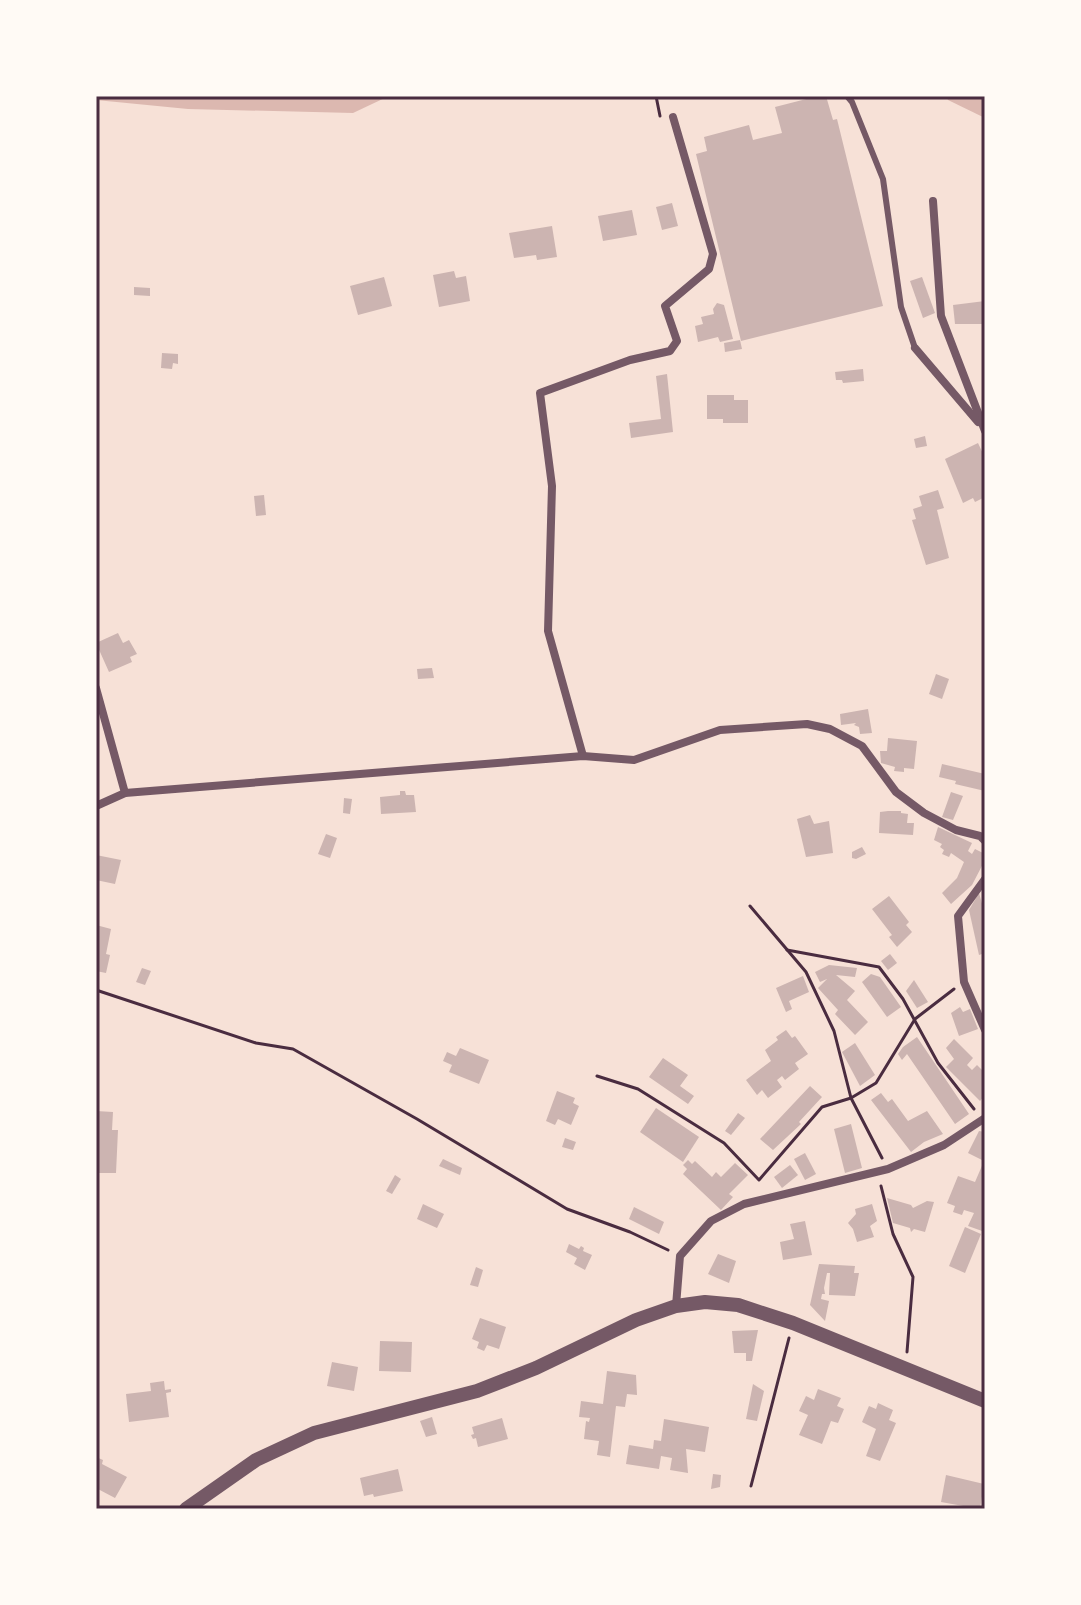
<svg xmlns="http://www.w3.org/2000/svg" width="1081" height="1605" font-family="Manrope,sans-serif">
  <style>
    .water { fill: #dcb8b0 }
    .building { fill: #ccb4b1 }
    .lines { fill: none; stroke-linecap: round; stroke-linejoin: round }
    .path { stroke: #4a2c40; stroke-width: 3 }
    .service { stroke: #755966; stroke-width: 6 }
    .minor { stroke: #755966; stroke-width: 8 }
    .tertiary { stroke: #755966; stroke-width: 14 }
    .neatline { fill: none; stroke: #4a2c40; stroke-width: 3 }
  </style>
  <rect width="100%" height="100%" fill="#f7e1d7"/>
  <g class="water">
    <polygon points="96,96 389,96 353,113 188,109 96,100"/>
    <polygon points="946,96 985,96 985,118 948,100"/>
  </g>
  <g class="building">
    <polygon points="818,96 826,96 833,120 837,119 883,306 741,341 696,154 707,151 704,137 749,125 753,140 782,133 775,107"/>
    <polygon points="672,203 678,226 662,230 656,207"/>
    <polygon points="632,210 637,235 603,241 598,216"/>
    <polygon points="552,226 557,257 537,260 536,255 514,258 509,233"/>
    <polygon points="454,271 456,278 466,276 470,301 439,307 433,275"/>
    <polygon points="384,277 392,306 358,315 350,286"/>
    <polygon points="922,277 935,313 923,318 910,281"/>
    <polygon points="134,287 150,288 150,296 134,295"/>
    <polygon points="985,301 985,324 955,324 953,305"/>
    <polygon points="717,303 724,305 733,339 720,342 718,337 698,342 695,326 703,324 701,317 714,314 713,309"/>
    <polygon points="740,340 742,349 725,352 724,343"/>
    <polygon points="162,353 178,354 178,364 173,363 172,369 161,368"/>
    <polygon points="863,369 864,381 843,383 842,380 836,380 835,372"/>
    <polygon points="667,374 673,432 631,438 629,423 661,419 656,376"/>
    <polygon points="707,395 734,395 734,400 748,400 748,423 723,423 723,419 707,419"/>
    <polygon points="925,436 927,446 916,448 914,439"/>
    <polygon points="978,443 985,458 985,497 975,502 973,498 963,503 945,459"/>
    <polygon points="938,490 944,508 937,510 949,558 926,565 912,520 916,519 913,509 922,506 919,496"/>
    <polygon points="264,495 266,515 256,516 254,496"/>
    <polygon points="118,633 123,643 129,640 137,654 130,657 132,662 109,672 96,643"/>
    <polygon points="432,668 434,678 418,679 417,669"/>
    <polygon points="936,674 949,679 942,699 929,694"/>
    <polygon points="868,709 872,733 860,734 859,727 854,725 856,723 841,725 840,714"/>
    <polygon points="888,738 917,741 914,769 904,768 904,772 894,771 895,767 881,763 880,751 887,751"/>
    <polygon points="942,764 985,774 985,791 955,784 956,781 939,777"/>
    <polygon points="400,791 405,791 406,795 414,795 416,812 381,814 380,797 400,795"/>
    <polygon points="951,792 963,796 953,820 942,817"/>
    <polygon points="344,798 352,799 350,814 343,813"/>
    <polygon points="888,811 901,811 901,813 908,814 907,823 914,823 913,835 879,833 880,812"/>
    <polygon points="810,815 814,824 829,821 833,853 806,857 797,819"/>
    <polygon points="938,827 972,843 968,851 972,854 975,849 985,854 985,860 972,885 951,904 942,893 957,878 964,862 951,853 949,857 942,854 944,850 940,847 942,844 934,840"/>
    <polygon points="326,834 337,838 330,858 318,854"/>
    <polygon points="862,847 866,854 856,859 852,858 852,852"/>
    <polygon points="96,855 121,860 115,884 96,880"/>
    <polygon points="979,893 985,914 985,953 979,955 969,910"/>
    <polygon points="889,896 909,922 906,925 912,932 897,947 889,937 892,935 872,909"/>
    <polygon points="96,925 111,929 106,954 110,955 106,973 96,971"/>
    <polygon points="890,954 897,963 888,970 881,961"/>
    <polygon points="829,965 857,968 855,977 836,975 855,991 847,1000 868,1022 855,1035 835,1014 838,1010 818,988 827,979 820,982 815,972"/>
    <polygon points="142,968 151,971 145,985 136,982"/>
    <polygon points="871,974 880,977 901,1007 887,1017 862,982"/>
    <polygon points="803,976 809,992 789,1001 792,1009 786,1012 776,988"/>
    <polygon points="914,980 928,1002 917,1008 906,991"/>
    <polygon points="960,1007 963,1012 970,1009 978,1029 959,1036 951,1013"/>
    <polygon points="786,1030 792,1038 795,1036 808,1054 795,1063 799,1069 785,1080 782,1076 777,1080 782,1087 768,1098 762,1090 757,1095 746,1080 771,1061 765,1050 778,1040 776,1037"/>
    <polygon points="917,1037 969,1114 955,1124 907,1054 902,1060 898,1054 903,1047"/>
    <polygon points="954,1039 973,1058 967,1065 972,1070 977,1065 985,1073 985,1095 980,1101 946,1067 954,1059 946,1048"/>
    <polygon points="855,1043 875,1075 860,1086 842,1052"/>
    <polygon points="460,1048 489,1060 479,1084 449,1072 452,1065 443,1061 447,1052 456,1056"/>
    <polygon points="663,1058 688,1075 680,1086 694,1096 688,1104 649,1077"/>
    <polygon points="810,1086 822,1097 799,1122 801,1124 773,1150 760,1139"/>
    <polygon points="557,1091 575,1098 573,1103 579,1106 571,1125 558,1119 555,1125 546,1121"/>
    <polygon points="881,1093 888,1102 892,1099 908,1121 927,1111 943,1134 924,1142 911,1152 871,1100"/>
    <polygon points="656,1108 699,1137 683,1162 640,1132"/>
    <polygon points="96,1111 113,1112 112,1130 118,1130 116,1173 98,1173"/>
    <polygon points="738,1113 745,1118 731,1135 725,1131"/>
    <polygon points="851,1124 862,1168 845,1173 834,1129"/>
    <polygon points="979,1131 985,1132 985,1232 968,1226 974,1213 964,1210 962,1215 953,1212 955,1206 947,1203 958,1176 975,1182 984,1161 968,1153"/>
    <polygon points="565,1138 576,1142 573,1150 562,1147"/>
    <polygon points="805,1153 816,1174 805,1180 794,1159"/>
    <polygon points="443,1159 462,1168 460,1175 439,1166"/>
    <polygon points="688,1160 692,1164 695,1161 712,1177 716,1172 721,1177 735,1163 748,1175 729,1194 733,1197 721,1210 683,1174 687,1169 683,1165"/>
    <polygon points="790,1165 798,1175 782,1188 774,1177"/>
    <polygon points="395,1175 401,1179 392,1194 386,1191"/>
    <polygon points="887,1198 911,1205 913,1208 927,1201 934,1202 925,1232 914,1229 911,1232 910,1228 893,1223"/>
    <polygon points="423,1204 444,1214 437,1228 417,1219"/>
    <polygon points="872,1204 877,1221 870,1226 874,1237 857,1242 853,1229 848,1223 856,1214 855,1209"/>
    <polygon points="634,1207 664,1222 659,1234 629,1219"/>
    <polygon points="805,1221 812,1255 783,1260 780,1242 794,1239 790,1224"/>
    <polygon points="965,1227 981,1234 965,1273 949,1266"/>
    <polygon points="569,1244 579,1249 581,1246 584,1248 583,1251 592,1255 585,1270 574,1264 577,1258 566,1252"/>
    <polygon points="718,1254 736,1261 729,1283 708,1274"/>
    <polygon points="819,1264 855,1266 854,1273 859,1273 855,1296 829,1295 830,1273 827,1273 824,1288 825,1294 822,1294 821,1299 829,1301 825,1321 810,1305"/>
    <polygon points="476,1267 483,1270 478,1287 470,1285"/>
    <polygon points="480,1318 506,1327 499,1349 487,1345 484,1351 477,1348 479,1342 472,1339"/>
    <polygon points="758,1330 752,1361 746,1361 746,1353 734,1353 732,1331"/>
    <polygon points="380,1341 412,1342 411,1372 379,1371"/>
    <polygon points="332,1362 358,1367 354,1391 327,1386"/>
    <polygon points="607,1371 636,1375 637,1395 627,1394 625,1407 616,1406 610,1457 597,1455 599,1441 584,1439 586,1421 589,1422 590,1418 579,1417 581,1401 603,1404"/>
    <polygon points="164,1381 165,1390 171,1389 171,1392 166,1393 169,1417 129,1422 126,1394 151,1391 150,1383"/>
    <polygon points="753,1384 764,1391 757,1421 746,1419"/>
    <polygon points="818,1389 841,1398 837,1406 844,1409 838,1423 831,1421 822,1444 799,1435 808,1415 799,1411 806,1396 814,1400"/>
    <polygon points="878,1403 893,1410 889,1420 896,1423 880,1461 866,1456 876,1429 862,1422 869,1406 876,1409"/>
    <polygon points="432,1417 437,1434 426,1437 420,1421"/>
    <polygon points="502,1418 508,1439 478,1447 476,1438 473,1439 471,1435 474,1434 472,1427"/>
    <polygon points="664,1419 709,1427 705,1452 686,1449 688,1473 670,1470 672,1458 661,1456 659,1469 626,1464 629,1445 653,1449 654,1440 661,1441"/>
    <polygon points="96,1457 103,1460 102,1464 127,1477 115,1498 96,1488"/>
    <polygon points="398,1469 403,1491 374,1497 373,1494 364,1496 360,1478"/>
    <polygon points="713,1474 721,1475 720,1487 711,1489"/>
    <polygon points="946,1475 984,1484 980,1509 941,1502"/>
  </g>
  <g class="lines">
    <g class="path">
      <polyline points="656,96 660,116"/>
      <polyline points="750,906 806,972 834,1031 851,1098 882,1158"/>
      <polyline points="787,950 879,967 903,999 938,1063 974,1109"/>
      <polyline points="96,990 256,1043 293,1049 417,1119 567,1209 630,1232 668,1250"/>
      <polyline points="597,1076 638,1089 724,1143 759,1180 822,1107 851,1098 876,1083 915,1019 954,989"/>
      <polyline points="881,1186 893,1234 913,1277 907,1352"/>
      <polyline points="751,1486 789,1338"/>
    </g>
    <polyline class="service" points="847,96 852,102 883,179 901,307 915,348"/>
    <g class="minor">
      <polyline points="933,201 941,316 985,431"/>
      <polyline points="915,348 978,422"/>
      <polyline points="96,688 125,793 96,806"/>
      <polyline points="583,756 548,631 552,486 540,393 630,360 670,351 677,341 665,306 709,269 713,254 673,117"/>
      <polyline points="125,793 583,756 634,760 720,730 807,724 830,729 862,746 896,792 924,813 956,830 980,836 985,841"/>
      <polyline points="985,879 958,916 964,982 985,1030"/>
      <polyline points="676,1306 680,1256 711,1221 744,1204 888,1169 944,1145 985,1118"/>
    </g>
    <polyline class="tertiary" points="186,1509 256,1460 314,1433 477,1391 536,1368 636,1320 676,1306 705,1302 738,1305 793,1323 985,1401"/>
  </g>
  <rect width="1081" height="1605" fill="none" stroke="#fffaf5" stroke-width="196"/>
  <rect x="98" y="98" width="885" height="1409" class="neatline"/>
</svg>
